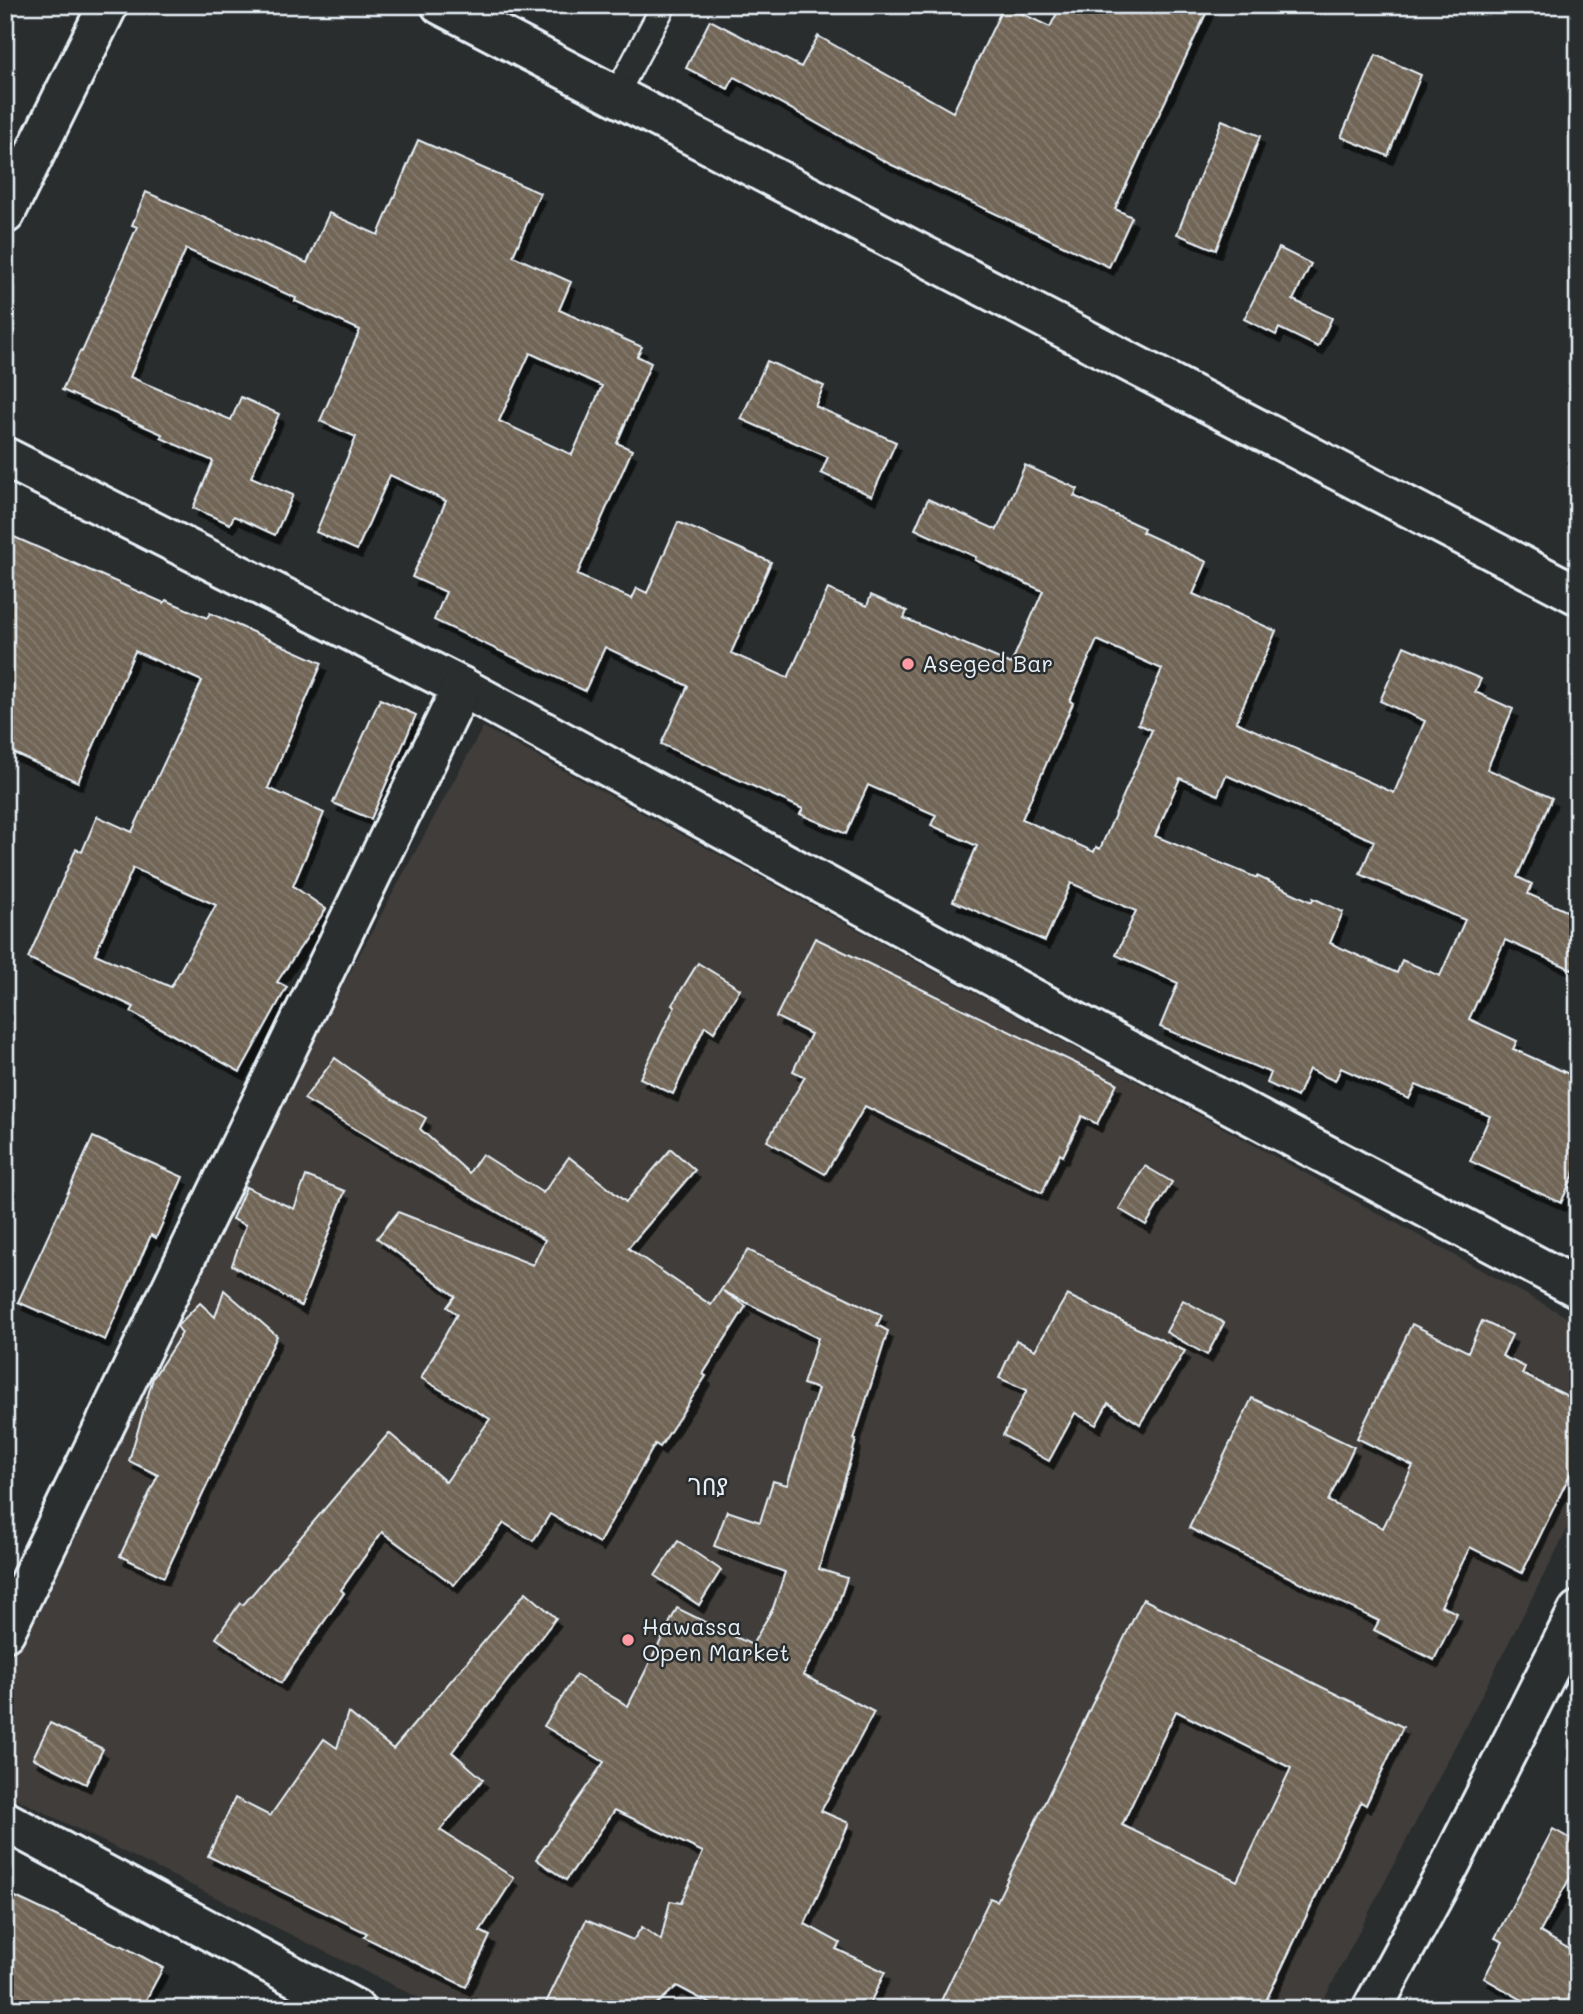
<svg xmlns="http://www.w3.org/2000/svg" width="1583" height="2014" font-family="Mali,'Noto Sans Ethiopic',sans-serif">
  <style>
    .built { fill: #3f3e3a }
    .building { fill: url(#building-back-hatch); stroke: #e8f1f8; stroke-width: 2; fill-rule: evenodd; filter: url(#shadow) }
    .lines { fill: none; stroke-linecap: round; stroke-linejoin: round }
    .service-casing { stroke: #e8f1f8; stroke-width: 28 }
    .minor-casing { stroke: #e8f1f8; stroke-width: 44 }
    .tertiary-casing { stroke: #e8f1f8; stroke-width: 44 }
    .secondary-casing { stroke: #e8f1f8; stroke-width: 44 }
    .service { stroke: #2a2d2e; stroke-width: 23 }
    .minor { stroke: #2a2d2e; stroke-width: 38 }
    .tertiary { stroke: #2a2d2e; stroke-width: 38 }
    .secondary { stroke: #2a2d2e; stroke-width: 38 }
    .poi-dot { fill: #ff9aa2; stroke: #2a2d2e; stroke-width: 2.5 }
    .labels { text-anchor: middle; stroke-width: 5; stroke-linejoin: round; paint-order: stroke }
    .poi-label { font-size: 23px; fill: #e8f1f8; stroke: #2a2d2e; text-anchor: start }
    .neighbourhood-label { font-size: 24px; fill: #e8f1f8; stroke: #2a2d2e }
  </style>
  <defs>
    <pattern id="building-back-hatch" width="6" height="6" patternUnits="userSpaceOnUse" patternTransform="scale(1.75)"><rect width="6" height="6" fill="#716557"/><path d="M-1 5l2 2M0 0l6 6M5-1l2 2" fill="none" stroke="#857c70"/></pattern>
    <filter id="shadow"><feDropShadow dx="4.5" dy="8" stdDeviation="0" flood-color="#0009"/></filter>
  </defs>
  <rect width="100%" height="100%" fill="#2a2d2e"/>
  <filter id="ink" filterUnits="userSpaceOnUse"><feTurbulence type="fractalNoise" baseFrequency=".0143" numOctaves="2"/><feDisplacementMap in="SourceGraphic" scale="14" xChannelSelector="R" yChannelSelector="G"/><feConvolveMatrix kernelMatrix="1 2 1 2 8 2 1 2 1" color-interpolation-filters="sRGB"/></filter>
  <g filter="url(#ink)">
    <polygon class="built" points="483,727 1210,1121 1578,1323 1578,1509 1319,2009 441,2009 5,1793 5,1647 250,1156"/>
    <g class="building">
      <polygon points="1004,5 1050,27 1061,5 1210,5 1115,209 1132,217 1109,267 890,164 734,77 728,89 686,68 710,20 801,67 818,36 953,112"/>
      <polygon points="1376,55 1421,75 1388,156 1341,137"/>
      <polygon points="1222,120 1260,136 1216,250 1177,234"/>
      <path d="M418,140L540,193L513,256L571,282L559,310L642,347L637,356L651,363L617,443L632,450L577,575L632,599L637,588L647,593L678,522L771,562L731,653L788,678L828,589L867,606L871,595L907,611L904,618L1011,664L1043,591L975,560L976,557L915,529L928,499L997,530L1025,465L1078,489L1074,496L1144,528L1142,532L1207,562L1193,594L1276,631L1236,722L1394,793L1425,721L1380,701L1404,646L1481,679L1475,692L1513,709L1487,769L1552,798L1517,877L1532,884L1528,894L1578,916V972L1505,940L1469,1019L1517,1041L1513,1049L1578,1078V1165L1561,1203L1470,1161L1490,1116L1416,1085L1409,1099L1341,1068L1335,1081L1309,1069L1297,1097L1267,1083L1271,1073L1160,1027L1178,983L1116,955L1136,911L1071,883L1045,941L953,901L977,846L931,825L936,815L868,785L846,834L800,814L803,809L661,744L688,686L605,647L585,691L434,620L446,592L412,577L446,501L390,475L357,550L316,532L356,437L320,421L360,330L295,301L296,298L186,249L130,377L231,420L241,397L279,414L251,477L293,495L275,535L234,516L230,524L193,508L213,461L161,438L162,434L62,390L80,351L82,352L137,227L132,225L146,192L307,263L329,213L378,235ZM530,353L602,386L572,455L499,421ZM1097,640L1162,669L1138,724L1152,730L1100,849L1096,847L1094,852L1022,819L1073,703L1070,701ZM1226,775L1374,841L1360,874L1465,920L1440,976L1402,960L1397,973L1330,943L1343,912L1313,898L1312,902L1257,876V878L1155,836L1180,778L1218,795Z"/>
      <polygon points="1279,248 1311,264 1293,300 1332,318 1318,347 1279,328 1276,335 1244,319"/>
      <polygon points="767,361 824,386 815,406 896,442 872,496 821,473 828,457 741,419"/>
      <path d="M5,533L164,603L166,600L207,618L210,613L322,663L268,788L324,813L293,886L326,909L277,982L287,987L240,1072L131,1012L134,1007L28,958L76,849L82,852L97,816L132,832L202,681L135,651L78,782L5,749ZM133,868L216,905L171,987L95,954Z"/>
      <polygon points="380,699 416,715 371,819 333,803"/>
      <polygon points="815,938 1117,1083 1097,1124 1082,1116 1063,1156 1060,1154 1042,1193 865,1106 825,1174 767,1141 805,1077 793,1071 811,1034 776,1017"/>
      <polygon points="698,963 740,989 714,1032 705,1026 673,1094 640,1078 675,1006 672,1005"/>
      <polygon points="335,1058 390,1098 426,1118 420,1129 469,1173 482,1154 543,1193 569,1157 626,1202 671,1149 695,1170 628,1248 711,1305 748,1250 882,1315 877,1325 888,1331 854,1439 856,1440 819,1569 847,1578 832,1622 803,1675 874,1712 821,1811 849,1823 805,1924 840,1943 836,1949 885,1972 867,2009 720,2009 677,1986 651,2009 543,2009 586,1920 633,1940 642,1927 661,1940 670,1901 681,1903 703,1852 615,1810 566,1880 536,1859 604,1762 544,1726 576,1675 628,1706 677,1608 752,1645 773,1608 785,1572 714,1546 727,1511 760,1522 773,1481 787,1485 818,1389 803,1384 818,1338 723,1291 746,1306 703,1374 706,1376 660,1447 655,1444 599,1543 550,1514 533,1541 504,1523 454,1585 382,1532 341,1590 344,1593 281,1683 216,1638 240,1603 243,1605 389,1433 446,1482 490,1419 421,1378 457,1314 447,1307 455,1296 377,1238 398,1212 533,1265 545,1240 304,1099"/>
      <polygon points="93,1137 183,1177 156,1238 151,1235 105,1340 18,1302"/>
      <polygon points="1145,1166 1172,1182 1146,1225 1119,1209"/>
      <polygon points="306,1176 345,1191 301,1306 232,1265 246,1225 232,1219 246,1187 294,1209"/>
      <polygon points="224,1290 277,1336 164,1577 120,1556 158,1475 129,1461 153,1378 182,1333 177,1326 200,1303 215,1317"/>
      <polygon points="1067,1295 1185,1351 1140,1424 1108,1403 1096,1425 1075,1413 1049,1461 1003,1435 1027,1390 999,1378 1016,1340 1035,1350"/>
      <polygon points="1183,1300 1224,1323 1207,1355 1166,1332"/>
      <polygon points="1482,1321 1512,1335 1502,1356 1525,1367 1522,1374 1578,1401 1578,1458 1522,1573 1470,1547 1441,1606 1457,1613 1434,1660 1374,1630 1379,1621 1189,1528 1252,1398 1354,1447 1328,1501 1383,1528 1413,1466 1357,1438 1412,1324 1468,1352"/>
      <polygon points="678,1541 721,1570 699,1605 655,1576"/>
      <polygon points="526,1592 556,1618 452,1752 483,1779 440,1830 514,1878 480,1931 490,1936 466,1987 364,1937 367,1933 208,1856 235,1798 270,1816 324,1739 337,1748 348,1712 393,1749"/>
      <path d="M1143,1599L1403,1727L1366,1805L1361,1802L1262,2009H937L990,1898L997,1901ZM1176,1711L1291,1768L1237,1881L1122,1825Z"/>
      <polygon points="50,1723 103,1749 86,1784 33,1758"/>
      <polygon points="1553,1829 1578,1843 1578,1863 1540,1932 1578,1954 1578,2009 1538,2009 1484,1978 1503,1942 1495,1938"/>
      <polygon points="5,1892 120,1946 121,1945 163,1968 141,2009 5,2009"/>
    </g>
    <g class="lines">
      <defs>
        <polyline id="service" points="616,95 664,5"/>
        <g id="minor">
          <polyline points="5,457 462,687 1122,1047 1578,1288"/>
          <polyline points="5,1632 462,687"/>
          <polyline points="5,1821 355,2009"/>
          <polyline points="1372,2009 1450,1865 1578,1611"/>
        </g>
        <polyline id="tertiary" points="5,214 108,5"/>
        <polyline id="secondary" points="441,5 1578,595"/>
      </defs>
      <use href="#service" class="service-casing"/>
      <use href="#minor" class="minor-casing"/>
      <use href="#tertiary" class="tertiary-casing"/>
      <use href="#secondary" class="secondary-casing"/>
      <use href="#service" class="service"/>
      <use href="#minor" class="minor"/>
      <use href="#tertiary" class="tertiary"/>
      <use href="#secondary" class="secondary"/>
    </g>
  </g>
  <g class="poi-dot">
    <circle cx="908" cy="664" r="7"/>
    <circle cx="628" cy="1640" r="7"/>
  </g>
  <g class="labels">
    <g class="poi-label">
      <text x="922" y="672">Aseged Bar</text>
      <text x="642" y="1635">Hawassa<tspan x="642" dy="26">Open Market</tspan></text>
    </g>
    <g class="neighbourhood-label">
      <text x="708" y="1495">ገበያ</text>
    </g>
  </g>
  <rect width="1583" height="2014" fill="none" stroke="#2a2d2e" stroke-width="28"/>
  <rect x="14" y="14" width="1555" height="1986" fill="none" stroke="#e8f1f8" stroke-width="2.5" filter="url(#ink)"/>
</svg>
